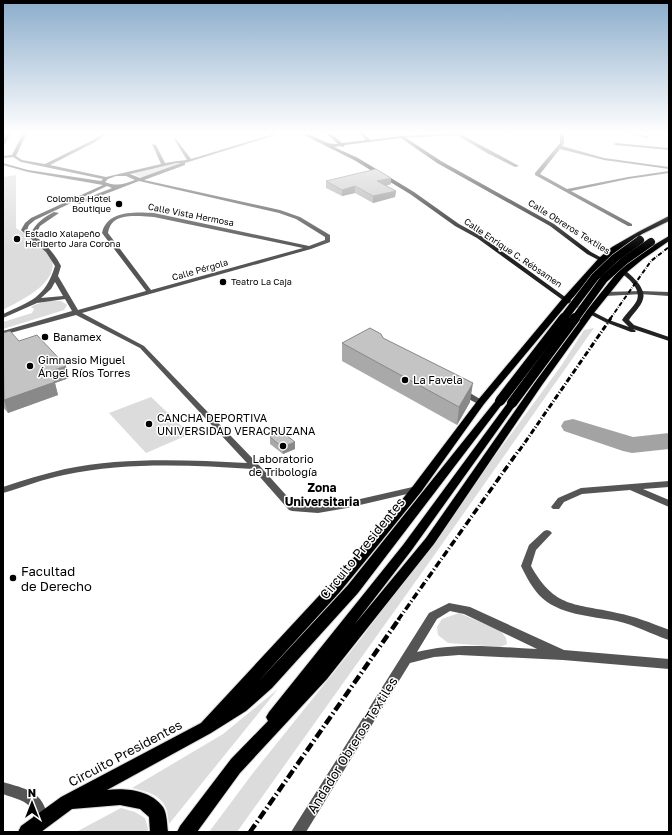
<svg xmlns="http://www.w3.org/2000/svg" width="672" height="835" font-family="'Golos Text',sans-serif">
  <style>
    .green { fill: #dcdcdc }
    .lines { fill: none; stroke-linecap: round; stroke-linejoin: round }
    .river { fill: #a3a3a3; fill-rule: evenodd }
    .primary-casing { stroke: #dbdbdb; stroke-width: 2 }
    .minor { fill: #555; fill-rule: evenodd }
    .tertiary { fill: #555; fill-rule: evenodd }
    .secondary { fill: #222; fill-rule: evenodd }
    .primary { fill: #000; fill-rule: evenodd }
    .rail-far3 { stroke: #000; stroke-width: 2; stroke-dasharray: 4.5 1.5 0.5 1.5; stroke-linecap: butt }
    .rail-far2 { stroke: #000; stroke-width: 3; stroke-dasharray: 5.5 2 1 2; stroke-linecap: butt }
    .rail-far1 { stroke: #000; stroke-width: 3.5; stroke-dasharray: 7 2.5 1 2.5; stroke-linecap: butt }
    .rail { stroke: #000; stroke-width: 4.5; stroke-dasharray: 9 3 1.5 3; stroke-linecap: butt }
    .primary-bridge-far1-casing { stroke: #dbdbdb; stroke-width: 9; stroke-linecap: butt }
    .primary-bridge-casing { stroke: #dbdbdb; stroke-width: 12; stroke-linecap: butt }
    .primary-bridge-far1 { stroke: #000; stroke-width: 8 }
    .primary-bridge { stroke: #000; stroke-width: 10 }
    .wall { fill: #a9a9a9 }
    .shaded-wall { fill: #898989 }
    .building { fill: #c4c4c4; stroke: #898989 }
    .poi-dot { fill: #000; stroke: #fff; stroke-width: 1.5 }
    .labels { text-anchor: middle; stroke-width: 3; stroke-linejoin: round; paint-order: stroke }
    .far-poi-label { font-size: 9px; fill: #000; stroke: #fff; text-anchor: start }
    .far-street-label { font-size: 9px; fill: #000; stroke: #fff }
    .poi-label { font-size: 11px; fill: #000; stroke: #fff; text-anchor: start }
    .neighbourhood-label { font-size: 12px; font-weight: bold; fill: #000; stroke: #fff }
    .near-street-label { font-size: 13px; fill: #000; stroke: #fff }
    .near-poi-label { font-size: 13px; fill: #000; stroke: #fff; text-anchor: start }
  </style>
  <rect width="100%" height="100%" fill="#fff"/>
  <g class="green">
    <polygon points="181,162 184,163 142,178 132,173"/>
    <path d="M16,175V228C27,236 44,244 50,255C64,281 20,301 3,310V177Z"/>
    <polygon points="47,301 61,301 67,305 64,310 3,329 3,322 32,313 34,309 31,307 34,305"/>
    <polygon points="594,328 433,557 237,832 209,832 253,773 363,636 561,366 584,330"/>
    <polygon points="151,397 190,434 146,453 109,413"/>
    <polygon points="459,613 501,631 506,638 507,644 500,647 448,643 438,635 437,627 442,619"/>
    <path d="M278,689L169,824C168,820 168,813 166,808C160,794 145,791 132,788L223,734Z"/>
    <polygon points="121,808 135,812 145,818 148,829 147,832 76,832"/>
  </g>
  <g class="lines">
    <polygon class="river" points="573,419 633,437 669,433 669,449 632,453 623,451 564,431 561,426 564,421"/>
    <defs>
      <g id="primary">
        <path d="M669,216V221L642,234L618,251L605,262L569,302L484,404L421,492L375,549L339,593L257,683L348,585L497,399H503L505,401L503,403L358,593L272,688L246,711L211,733L107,790C126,788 150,790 163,807C167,813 167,824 168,832H150L149,817L140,809L120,805L72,809L41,832H18L21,826L61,797L201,723L329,585L367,543L413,486L478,400L563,298L599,258L612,247L638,232Z"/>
        <polygon points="669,236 669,241 643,259 626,273 593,314 542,385 434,544 327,679 240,773 197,832 177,832 180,826 231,759 268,721 266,717 269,712 403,545 509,401 515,401 517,403 411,551 354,625 426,538 535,382 587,310 620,269 637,255"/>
      </g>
    </defs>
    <use href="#primary" class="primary-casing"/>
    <g class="minor">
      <polygon points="7,133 11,133 5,144 3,145 3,140"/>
      <path d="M23,133H27L16,156L22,160L45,164L93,140L104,133H108L95,142L50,165L106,177L161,164L152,144L156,145L165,163L177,161L187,160L174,139H176L191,159L277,133H282L185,163V165L144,180L280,210L300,217L330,235V242L311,249L82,313L144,346L258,464L295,505L318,507L347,502L417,486L420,487L421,489L420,491L347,508L318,513L292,511L289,510L253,469C190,465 126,462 64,475C43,479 24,487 3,493V487C23,480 44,474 65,469C124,457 186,460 247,463L140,348L76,315L3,335V331L72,311L65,299L37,303L3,318V314C31,301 45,298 55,266L46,252L22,231L21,230L25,223L31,218L103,185L28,172L3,165V163L28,170L101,181L103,179L21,162L13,157L3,158V156L12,155ZM177,163H181L140,178L130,174ZM116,176H126L135,180C124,184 117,187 105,182L108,179ZM139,181L279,213L296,219L325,237V240L309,246L154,213C135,212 107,210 102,233L146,291L78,310L58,276L61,266C55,254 46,244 35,236L40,226L59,213L54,212C44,217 36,223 31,233L27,230L29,225L35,220L107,186L112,188L77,202L82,203ZM140,216L154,217L303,248L151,290L108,233C111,216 125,216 140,216ZM55,282L63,296L41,298L51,289Z"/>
      <polygon points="454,133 473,133 471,134 462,135 519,166 515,167 487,153 457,135 402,138 400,137 402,136"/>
      <polygon points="560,133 564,133 564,143 562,146 604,158 669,167 669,169 604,160 560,149 540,174 567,189 628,177 669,171 669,173 628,179 571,191 632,224 632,226 628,226 535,175 535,173 560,143"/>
      <polygon points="627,133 634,133 650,137 648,138"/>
      <polygon points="616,143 669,148 669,150 615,145 614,144"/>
      <polygon points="641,291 669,292 669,296 639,294 638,293"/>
      <polygon points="459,390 465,390 485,402 484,404 478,404 459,394 458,392"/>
      <polygon points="669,481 669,487 643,489 669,500 669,507 630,490 582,494 564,502 559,509 553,509 551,507 558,498 581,488"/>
      <path d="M547,530L550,531L552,533L536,550L531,566C555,609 575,603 617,613C634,616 651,623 667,629L669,630V640C651,634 635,625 617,621C591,616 558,615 539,595C531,586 526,576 521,566L529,545L544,531Z"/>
      <path d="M449,603L470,607L564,650L669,659V669L563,660L459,655L434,657L410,663L306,832H291L429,613ZM450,611L464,614L537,649C497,647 456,642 417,652L437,619Z"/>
      <path d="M3,782C19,787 39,790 45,808C47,815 47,820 45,827L40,829L35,827C33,821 34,815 32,810C27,800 13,798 3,794Z"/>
    </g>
    <g class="tertiary">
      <polygon points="72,198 82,201 83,202 80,204 70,201 69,200"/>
      <polygon points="641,291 644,293 643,294 605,296 602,294 605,292"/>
    </g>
    <path class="secondary" d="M300,133C313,132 322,145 338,144L326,133H330L342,143L366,140L359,133H363L370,140L403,136L441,161L554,224L591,252L611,263L608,265L606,264L587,254L550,226L437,163L401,138L345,145L343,147L340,146L334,147L358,158L414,192L459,224L481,236L568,299L609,320L629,327L622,320C626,313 634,307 637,300C642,286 623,275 615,268L618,266L620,267C628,272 647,287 643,299C641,307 633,313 629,320L634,325L669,337V341L633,329L636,331L635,332H631L605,322L564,301L477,238L455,226L410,194L354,160Z"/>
    <use href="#primary" class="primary"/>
    <polyline class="rail-far3" points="610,319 651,261 669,247"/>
    <polyline class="rail-far2" points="519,451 611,318"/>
    <polyline class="rail-far1" points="398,620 519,450"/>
    <polyline class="rail" points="250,832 399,619"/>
    <defs>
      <g id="primary-bridge-far1">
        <polyline points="563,319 595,277 615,258 640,240"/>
        <polyline points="575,319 604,279 624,261 651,242"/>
      </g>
      <g id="primary-bridge">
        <polyline points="500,401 564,318"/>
        <polyline points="512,403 575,318"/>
      </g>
    </defs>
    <use href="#primary-bridge-far1" class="primary-bridge-far1-casing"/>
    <use href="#primary-bridge" class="primary-bridge-casing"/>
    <use href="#primary-bridge-far1" class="primary-bridge-far1"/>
    <use href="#primary-bridge" class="primary-bridge"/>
  </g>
  <g class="wall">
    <polygon points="391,178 391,184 386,186 396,191 395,197 373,203 355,193 342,196 326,188 326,181"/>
    <polygon points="3,333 19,341 69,378 55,383 58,395 8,413 3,407"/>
    <polygon points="383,338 470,402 457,425 342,361 342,343"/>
    <polygon points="270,437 295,449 283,454 270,444"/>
  </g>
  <g class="shaded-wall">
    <polygon points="391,178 391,184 377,188 377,181"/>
    <polygon points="355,186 355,193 342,196 342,190"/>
    <polygon points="396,191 395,197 373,203 373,196"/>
    <polygon points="66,366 69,378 55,383 58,395 8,413 4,400 46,373"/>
    <polygon points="473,383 470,402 457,425 459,407"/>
    <polygon points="295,442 295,449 283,454 282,447"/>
  </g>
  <g class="building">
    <polygon points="376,169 391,178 377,181 396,191 373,196 355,186 342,190 326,181"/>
    <polygon points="370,328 381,334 383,338 473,383 459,407 342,343"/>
    <polygon points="10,331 19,341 37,335 66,366 46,373 55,382 4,400 3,333"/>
    <polygon points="282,432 295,442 282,447 270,437"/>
  </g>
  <linearGradient id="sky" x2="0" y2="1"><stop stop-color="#8cadcc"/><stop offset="0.53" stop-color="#fff"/><stop offset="1" stop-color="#fff" stop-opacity="0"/></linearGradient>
  <rect width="672" height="250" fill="url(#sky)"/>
  <g class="poi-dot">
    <circle cx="119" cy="204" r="4"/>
    <circle cx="17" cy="239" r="4"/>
    <circle cx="223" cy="282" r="4"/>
    <circle cx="45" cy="337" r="4"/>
    <circle cx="30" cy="366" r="4"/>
    <circle cx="405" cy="380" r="4"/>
    <circle cx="149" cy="424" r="4"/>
    <circle cx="283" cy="446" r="4"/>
    <circle cx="13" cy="578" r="4"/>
  </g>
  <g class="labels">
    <g class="far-poi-label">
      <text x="111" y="202" text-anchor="end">Colombe Hotel<tspan x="111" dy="10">Boutique</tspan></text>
      <text x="25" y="237">Estadio Xalapeño<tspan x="25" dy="10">Heriberto Jara Corona</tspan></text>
      <text x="231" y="285">Teatro La Caja</text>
    </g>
    <g class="far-street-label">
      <text transform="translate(191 215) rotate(11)" y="3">Calle Vista Hermosa</text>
      <text transform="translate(569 227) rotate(32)" y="3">Calle Obreros Textiles</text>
      <text transform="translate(513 253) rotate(34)" y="3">Calle Enrique C. Rébsamen</text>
      <text transform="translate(200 270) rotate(-16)" y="3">Calle Pérgola</text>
    </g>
    <g class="poi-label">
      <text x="53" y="341">Banamex</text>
      <text x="38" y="364">Gimnasio Miguel<tspan x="38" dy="13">Ángel Ríos Torres</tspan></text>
      <text x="413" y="384">La Favela</text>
      <text x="157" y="422">CANCHA DEPORTIVA<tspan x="157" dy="13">UNIVERSIDAD VERACRUZANA</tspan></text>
      <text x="283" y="463" text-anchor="middle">Laboratorio<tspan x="283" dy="13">de Tribología</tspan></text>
    </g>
    <g class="neighbourhood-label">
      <text x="322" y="492">Zona<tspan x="322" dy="14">Universitaria</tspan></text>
    </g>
    <g class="near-street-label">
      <text transform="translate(362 548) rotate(-51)" y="5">Circuito Presidentes</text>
      <text transform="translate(352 745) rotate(-58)" y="5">Andador Obreros Textiles</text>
      <text transform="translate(125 753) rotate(-28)" y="5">Circuito Presidentes</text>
    </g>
    <g class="near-poi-label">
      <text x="21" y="576">Facultad<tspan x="21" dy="15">de Derecho</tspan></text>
    </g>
  </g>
  <rect width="672" height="835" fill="none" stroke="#000000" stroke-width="8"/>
  <g transform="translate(32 803)" stroke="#ffffff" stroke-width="3" paint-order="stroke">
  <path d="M0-3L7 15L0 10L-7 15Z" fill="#000000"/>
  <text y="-6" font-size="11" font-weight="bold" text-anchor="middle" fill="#000000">N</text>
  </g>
</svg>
